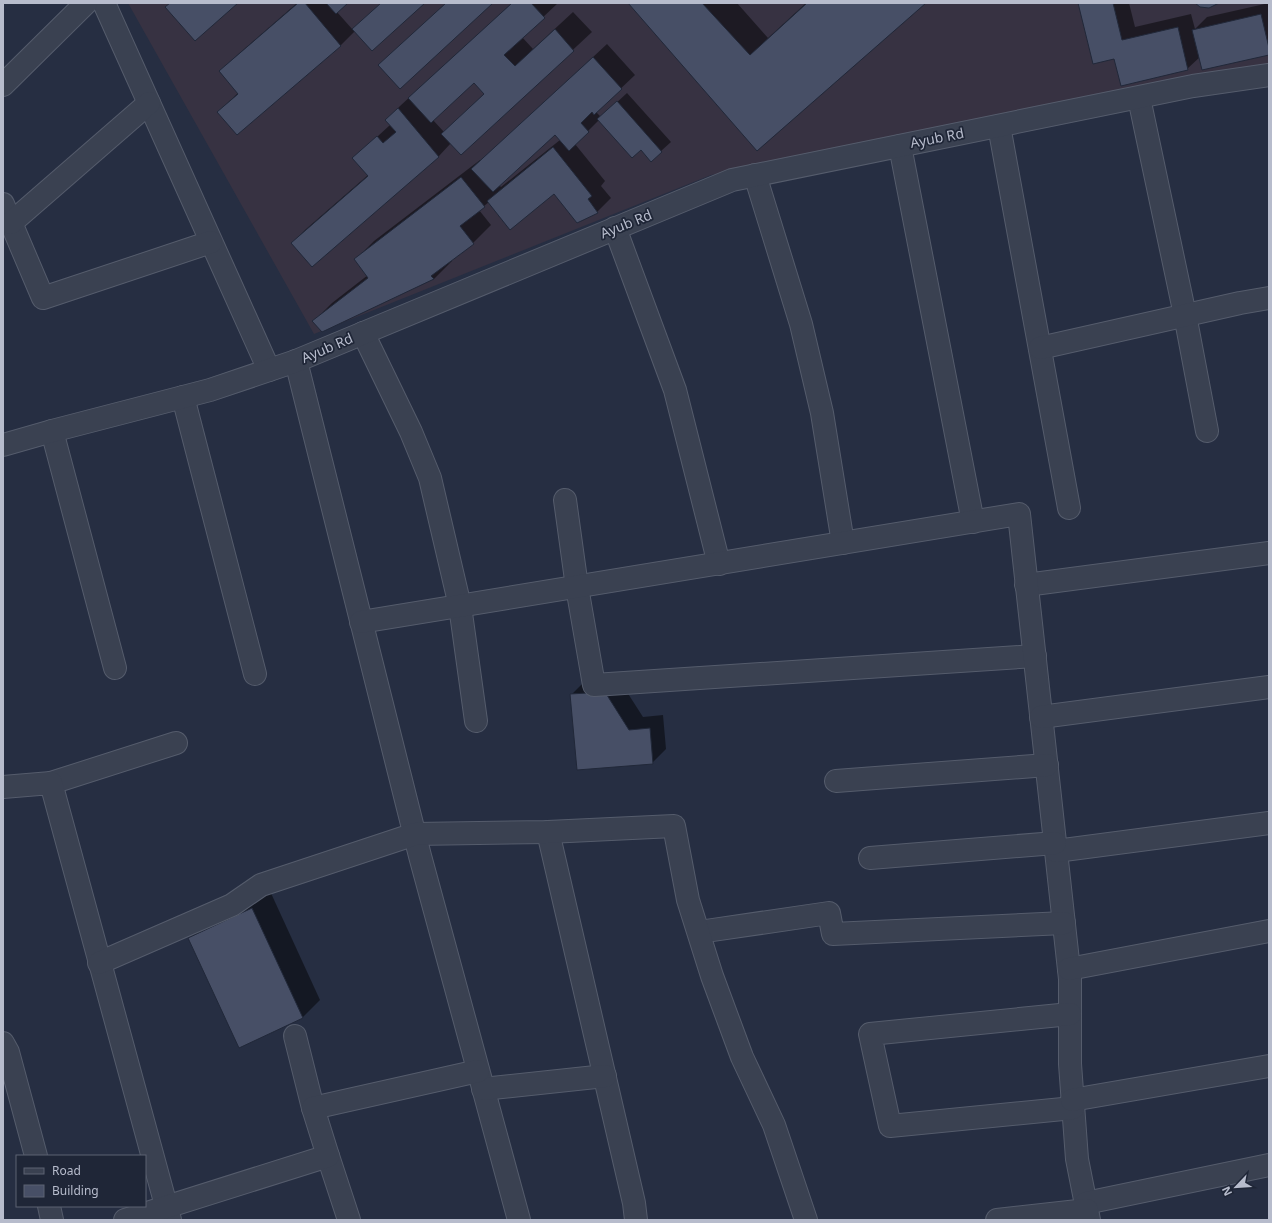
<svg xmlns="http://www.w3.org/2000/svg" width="1272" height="1223" font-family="'Noto Sans',sans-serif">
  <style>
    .medical { fill: #373242 }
    .shadow { fill: #0007; fill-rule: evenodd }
    .building { fill: #474f66; stroke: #212839 }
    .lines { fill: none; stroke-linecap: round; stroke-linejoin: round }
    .minor-casing { stroke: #555c6c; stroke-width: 24 }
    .minor { stroke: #3a4151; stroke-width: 22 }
    .labels { text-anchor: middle; stroke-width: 3.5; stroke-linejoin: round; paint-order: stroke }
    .street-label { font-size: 14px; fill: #b7bccc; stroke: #1f2637 }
  </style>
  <rect width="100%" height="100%" fill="#262e42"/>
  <polygon class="medical" points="128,3 1269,3 1269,70 711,175 314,334"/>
  <g class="shadow">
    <polygon points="297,3 346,3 337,12 353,30 381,3 423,3 355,31 341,45 237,134 218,112 238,93 220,72 234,58"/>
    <path d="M512,3H558L522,37L533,49L573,12L592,32L461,154L451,143L439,156L312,265L292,243L306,229L368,175L354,158L390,125L386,120L400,106ZM474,81L485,93L444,132L433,120Z"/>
    <polygon points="629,3 737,3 768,38 806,3 925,3 757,150"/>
    <polygon points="1079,3 1129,3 1135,27 1191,14 1195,29 1207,17 1269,3 1269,54 1200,57 1187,69 1115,57"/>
    <path d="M607,44L635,75L596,112L601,117L627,93L671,142L651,160L641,149L599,120L575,144L605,181L601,186L611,198L597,212L577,222L554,193L489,202L479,210L491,225L473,243L451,260L452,261L434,279L322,331L314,321L332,303L368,275L356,259L374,241L480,160L481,161ZM555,134L560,140L501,187L499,185Z"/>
    <polygon points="618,678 643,717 663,715 666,749 652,763 571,695 585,681"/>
    <polygon points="270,891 320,1000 302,1018 189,939 207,920"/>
  </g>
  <g class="building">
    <polygon points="170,3 238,3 195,41 165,7"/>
    <polygon points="298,3 305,3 341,46 237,135 217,112 238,94 219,71"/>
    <polygon points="326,3 348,3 336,14"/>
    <polygon points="381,3 425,3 372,51 352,29"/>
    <polygon points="446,3 493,3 400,89 378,65"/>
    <polygon points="512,3 531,3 545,18 504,55 515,66 555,29 574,51 461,155 441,134 484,94 474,83 431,123 408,98"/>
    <polygon points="628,3 702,3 750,55 807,3 926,3 757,151"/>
    <polygon points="1078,3 1113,3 1122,40 1178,27 1188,70 1121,86 1114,59 1093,64"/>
    <polygon points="1195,3 1219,3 1209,8 1200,7"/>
    <polygon points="1261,14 1269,48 1269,55 1202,70 1192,30"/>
    <polygon points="593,57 622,89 594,115 592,112 581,123 589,132 569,151 555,135 493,192 471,169"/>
    <polygon points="617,101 662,152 651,162 641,150 632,158 597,119"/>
    <polygon points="398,108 439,157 312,267 291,243 368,176 352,158 377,136 383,143 396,132 385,120"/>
    <polygon points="553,147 592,196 588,199 598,213 577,223 554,194 510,230 487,201"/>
    <polygon points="461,177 485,207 460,226 474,244 431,276 434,279 322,332 312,321 368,278 354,259"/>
    <polygon points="605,692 629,730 650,728 653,764 577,770 570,694"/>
    <polygon points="252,908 303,1018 239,1048 188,938"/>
  </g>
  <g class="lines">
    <defs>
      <g id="minor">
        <polyline points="104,3 269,370"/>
        <polyline points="3,85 86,3"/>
        <polyline points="1139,98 1185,315 1207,431"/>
        <polyline points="999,126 1069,508"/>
        <polyline points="900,146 973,522"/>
        <polyline points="755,175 801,324 822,413 843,543"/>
        <polyline points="3,204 43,298 211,242"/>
        <polyline points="11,223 149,103"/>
        <polyline points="615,228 675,390 719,564"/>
        <polyline points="363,333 411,432 430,478 460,606 476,721"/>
        <polyline points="1040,348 1240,303 1269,298"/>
        <polyline points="296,361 420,856 519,1220"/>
        <polyline points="183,397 255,674"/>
        <polyline points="52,431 115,668"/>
        <polyline points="3,445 52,431 210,390 296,361 732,180 1193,86 1269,75"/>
        <polyline points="565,500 577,587 594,685 1035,656"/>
        <polyline points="1026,585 1269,553"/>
        <polyline points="361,622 1019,514 1070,979 1070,1064 1077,1159 1089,1220"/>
        <polyline points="1041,717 1269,687"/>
        <polyline points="836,781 1047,765"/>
        <polyline points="51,783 176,743"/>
        <polyline points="3,787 51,783 170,1220"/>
        <polyline points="548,832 634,1203 636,1220"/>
        <polyline points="1056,851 1269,823"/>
        <polyline points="870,858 1055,843"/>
        <polyline points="699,932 829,913 833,934 1064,923"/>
        <polyline points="99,963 232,905 261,885 415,834 548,832 674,826 688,900 712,976 742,1057 774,1125 806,1220"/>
        <polyline points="1069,969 1269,931"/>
        <polyline points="1070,1014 870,1034 890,1126 1073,1108"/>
        <polyline points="295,1036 313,1108"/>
        <polyline points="3,1043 8,1052 36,1156"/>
        <polyline points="483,1089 605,1076"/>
        <polyline points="1072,1100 1269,1066"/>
        <polyline points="328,1156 349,1220"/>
        <polyline points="1086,1203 1269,1165"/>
        <polyline points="49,1206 52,1220"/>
        <polyline points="125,1220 328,1156 313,1108 478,1071"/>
        <polyline points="997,1220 1087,1210"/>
      </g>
    </defs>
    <use href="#minor" class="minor-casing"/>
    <use href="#minor" class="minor"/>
  </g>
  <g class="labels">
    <g class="street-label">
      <text transform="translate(937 138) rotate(-11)" y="5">Ayub Rd</text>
      <text transform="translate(626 224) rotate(-22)" y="5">Ayub Rd</text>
      <text transform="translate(327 348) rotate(-23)" y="5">Ayub Rd</text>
    </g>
  </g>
  <rect width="1272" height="1223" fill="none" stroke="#b7bccc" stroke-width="8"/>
  <rect x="16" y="1155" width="130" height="52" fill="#1f2637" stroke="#5c6273"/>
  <rect x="24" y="1168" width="20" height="6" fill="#3a4151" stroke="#5c6273"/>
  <text x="52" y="1175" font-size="12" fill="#b7bccc">Road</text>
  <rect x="24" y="1185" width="20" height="12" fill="#474f66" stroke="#5c6273"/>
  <text x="52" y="1195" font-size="12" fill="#b7bccc">Building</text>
  <g transform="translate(1236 1187) rotate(245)" stroke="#1f2637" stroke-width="3" paint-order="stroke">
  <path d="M0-3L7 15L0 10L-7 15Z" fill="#b7bccc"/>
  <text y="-6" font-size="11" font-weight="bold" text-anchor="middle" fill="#b7bccc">N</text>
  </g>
</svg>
